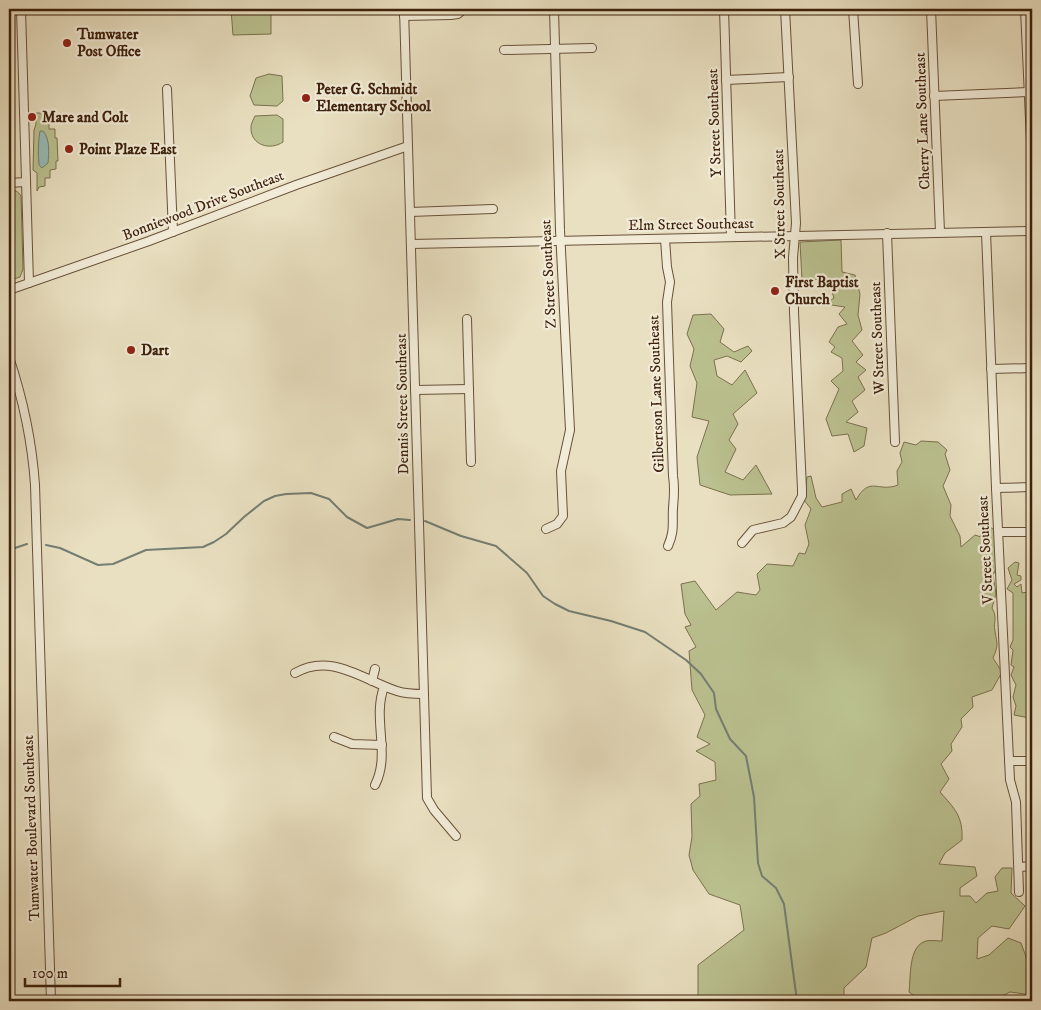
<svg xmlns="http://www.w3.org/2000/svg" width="1041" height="1010" font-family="'IM FELL DW Pica',serif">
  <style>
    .green { fill: #bbc190; stroke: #7c714e }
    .water { fill: #98bcb7; stroke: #747e73 }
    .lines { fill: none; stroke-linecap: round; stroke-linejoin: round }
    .stream { stroke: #747e73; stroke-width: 2 }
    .minor-casing { stroke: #695139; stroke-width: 10 }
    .minor { stroke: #f1ebd7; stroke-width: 8 }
    .poi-dot { fill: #8f2418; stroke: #f1ebd7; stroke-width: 2 }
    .labels { text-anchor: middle; stroke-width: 4.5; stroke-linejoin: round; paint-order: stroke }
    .poi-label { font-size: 15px; font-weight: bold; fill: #3e210c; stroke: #f1ebd7; text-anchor: start }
    .street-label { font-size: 15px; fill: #3e210c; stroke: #f1ebd7 }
  </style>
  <rect width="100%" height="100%" fill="#e9e0c1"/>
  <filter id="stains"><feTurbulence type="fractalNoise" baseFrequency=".004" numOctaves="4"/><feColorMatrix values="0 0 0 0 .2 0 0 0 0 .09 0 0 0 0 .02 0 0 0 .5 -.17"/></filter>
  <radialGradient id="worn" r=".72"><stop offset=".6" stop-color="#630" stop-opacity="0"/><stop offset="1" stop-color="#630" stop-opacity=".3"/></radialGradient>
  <g class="green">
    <polygon points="231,9 271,9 271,34 233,35"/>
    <polygon points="269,74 282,76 283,101 277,106 254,105 250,96 256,78"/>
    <polygon points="36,113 43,113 43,121 49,121 49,129 55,129 55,138 57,138 58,161 56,161 56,169 50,170 50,178 45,178 45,186 39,187 37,191 37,173 33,170 34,130 36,124"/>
    <path d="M277,115L283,119V142C270,151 250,145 251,127C251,124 253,120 255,116Z"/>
    <path d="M9,190C15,190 18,191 21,196L23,269L20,277L9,281Z"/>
    <polygon points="841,240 842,272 855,275 860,294 858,315 862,330 852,341 863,355 856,362 866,370 858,377 865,390 852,401 858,412 846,422 867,428 864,446 854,452 848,434 832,436 826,419 839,389 831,381 843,371 842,358 831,352 835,347 829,342 838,327 847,324 839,314 845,307 825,304 834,298 831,289 833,279 802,280 800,242"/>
    <polygon points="711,314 724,329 720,342 734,352 748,346 752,351 741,362 727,356 714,360 717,376 732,385 745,370 757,393 733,414 738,424 729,440 736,449 725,472 743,480 756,465 772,494 730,495 700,485 697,457 709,421 692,417 697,383 690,366 694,349 687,334 693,315"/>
    <path d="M921,441L938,442L947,450L945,454L950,470L943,486L951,505L950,516L960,536L961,547L975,535L981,537V525L986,524L997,532L998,565L993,575L996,594L992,608C998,619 993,621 995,631C997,645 999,644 993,658L1002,672L992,690L972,697L973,707L961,719L962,727L951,744L952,751L941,764L949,779L940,792C955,809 963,816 962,840L945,853L939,864L975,867L977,876L960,888V896H970L976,903L987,893L998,891L995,877L1002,868H1012L1011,893L1025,906L1009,929L992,926L978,938L977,959L989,955L1008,938L1021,943L1029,965L1032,968V995L1010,992L992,1001H921L909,992C911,977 908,946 926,941C931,940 937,941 942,941L944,911L918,916L886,933L872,938L866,967L844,988V1001H698V965L744,930L740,905L709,894L693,870L689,855L692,837L691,804L700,796L699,784L716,780L715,762L696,751L710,744L697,737L705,715L692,690L689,651L696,647L685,627L691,625L685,614L681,584L695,581L716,610L737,592L756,595L760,590L757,574L767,564L793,566L799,553L805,554L809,544L805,525L811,509L804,500L807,477L811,476L816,498L822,507L842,502V494L851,489L856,500C870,475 878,493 898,485L897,471L902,462L900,453L904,442L916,445Z"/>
    <polygon points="1015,562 1019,563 1017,575 1021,576 1021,580 1014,584 1017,587 1021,584 1022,593 1032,591 1032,713 1030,718 1014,715 1016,706 1013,697 1016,685 1011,675 1014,667 1011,665 1013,650 1010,647 1013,640 1013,593 1007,589 1012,580 1008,568"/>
  </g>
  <path class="water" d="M40,131H43C50,139 49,152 48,163L42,168L39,165C38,154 38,142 40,131Z"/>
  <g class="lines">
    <g class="stream">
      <polyline points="425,521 461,536 496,546 527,573 543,596 555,604 569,611 611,621 645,632 686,660 701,674 714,693 716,709 730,739 746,756 754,797 758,863 762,876 776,888 784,904 797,1001"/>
      <polyline points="46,545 60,548 98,565 113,564 146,550 203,547 214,542 226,534 244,517 264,501 275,496 286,494 311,493 329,499 347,517 367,528 398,519 410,520"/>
      <polyline points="9,550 27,544"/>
    </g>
    <defs>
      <g id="minor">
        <polyline points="21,9 29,283"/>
        <polyline points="404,9 427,798 434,810 456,836"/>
        <polyline points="724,9 731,237"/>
        <polyline points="853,9 858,84"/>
        <polyline points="931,9 940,232"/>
        <polyline points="1025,9 1032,163"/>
        <polyline points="404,16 451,15 458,14 464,9"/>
        <polyline points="504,50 592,48"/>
        <polyline points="726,80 789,77"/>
        <polyline points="167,89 173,232"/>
        <polyline points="934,96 1029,92"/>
        <polyline points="9,183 26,182"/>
        <polyline points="410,212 493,209"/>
        <polyline points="986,232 996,488 1010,780 1016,802 1019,892"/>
        <polyline points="887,233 895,442"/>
        <path d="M665,239L667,267L670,282L667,302L673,476C675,488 674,496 673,508C672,524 675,530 668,546"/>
        <polyline points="411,244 1032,231"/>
        <polyline points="9,290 149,241 296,185 408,146"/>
        <polyline points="467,319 471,462"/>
        <path d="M9,357C23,399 32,441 35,485L51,1001"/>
        <polyline points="991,369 1032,368"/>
        <polyline points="415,390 469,389"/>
        <polyline points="996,488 1032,487"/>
        <polyline points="546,529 557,524 563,516 561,471 570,430 560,230 554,9"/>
        <polyline points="999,532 1032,532"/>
        <polyline points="742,543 753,530 783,523 791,517 802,496 802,489 794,312 793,258 796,223 785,9"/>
        <path d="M295,673C331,652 363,680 397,691C406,694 415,694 424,694"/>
        <polyline points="372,681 375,669"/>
        <polyline points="334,737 352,744 382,745"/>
        <polyline points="1009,761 1032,761"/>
        <path d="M375,785C391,754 372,719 384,687"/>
        <polyline points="1019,867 1032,866"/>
      </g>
    </defs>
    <use href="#minor" class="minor-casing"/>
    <use href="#minor" class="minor"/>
  </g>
  <g class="poi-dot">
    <circle cx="67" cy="43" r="5"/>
    <circle cx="306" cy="98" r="5"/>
    <circle cx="32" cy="117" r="5"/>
    <circle cx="69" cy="149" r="5"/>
    <circle cx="775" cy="291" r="5"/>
    <circle cx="131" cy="350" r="5"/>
  </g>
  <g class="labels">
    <g class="poi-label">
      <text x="77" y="39">Tumwater<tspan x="77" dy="17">Post Office</tspan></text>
      <text x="316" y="94">Peter G. Schmidt<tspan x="316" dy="17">Elementary School</tspan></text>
      <text x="42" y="122">Mare and Colt</text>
      <text x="79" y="154">Point Plaze East</text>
      <text x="785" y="287">First Baptist<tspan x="785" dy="17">Church</tspan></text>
      <text x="141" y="355">Dart</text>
    </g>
    <g class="street-label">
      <text transform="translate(922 121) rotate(-92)" y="5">Cherry Lane Southeast</text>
      <text transform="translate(714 123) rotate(-92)" y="5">Y Street Southeast</text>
      <text transform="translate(779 204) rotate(-91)" y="5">X Street Southeast</text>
      <text transform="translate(203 205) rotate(-21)" y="5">Bonniewood Drive Southeast</text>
      <text transform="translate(691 224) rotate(-1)" y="5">Elm Street Southeast</text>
      <text transform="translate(548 274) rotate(-93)" y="5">Z Street Southeast</text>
      <text transform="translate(877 338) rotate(-92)" y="5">W Street Southeast</text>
      <text transform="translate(656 394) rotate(-92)" y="5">Gilbertson Lane Southeast</text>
      <text transform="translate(402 404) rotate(-91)" y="5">Dennis Street Southeast</text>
      <text transform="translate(985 550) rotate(-93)" y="5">V Street Southeast</text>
      <text transform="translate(31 828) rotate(-92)" y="5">Tumwater Boulevard Southeast</text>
    </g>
  </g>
  <rect width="1041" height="1010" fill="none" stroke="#e9e0c1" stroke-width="30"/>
  <rect x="10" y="10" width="1021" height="990" fill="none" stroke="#3e210c" stroke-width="2.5"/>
  <rect x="15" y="15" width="1011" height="980" fill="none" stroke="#3e210c"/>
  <path d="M25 978v8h95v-8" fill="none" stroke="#3e210c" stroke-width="2.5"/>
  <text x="32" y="978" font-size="15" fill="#3e210c" stroke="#f1ebd7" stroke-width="4" paint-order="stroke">100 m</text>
  <rect width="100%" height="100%" filter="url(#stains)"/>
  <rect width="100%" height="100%" fill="url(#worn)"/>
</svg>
